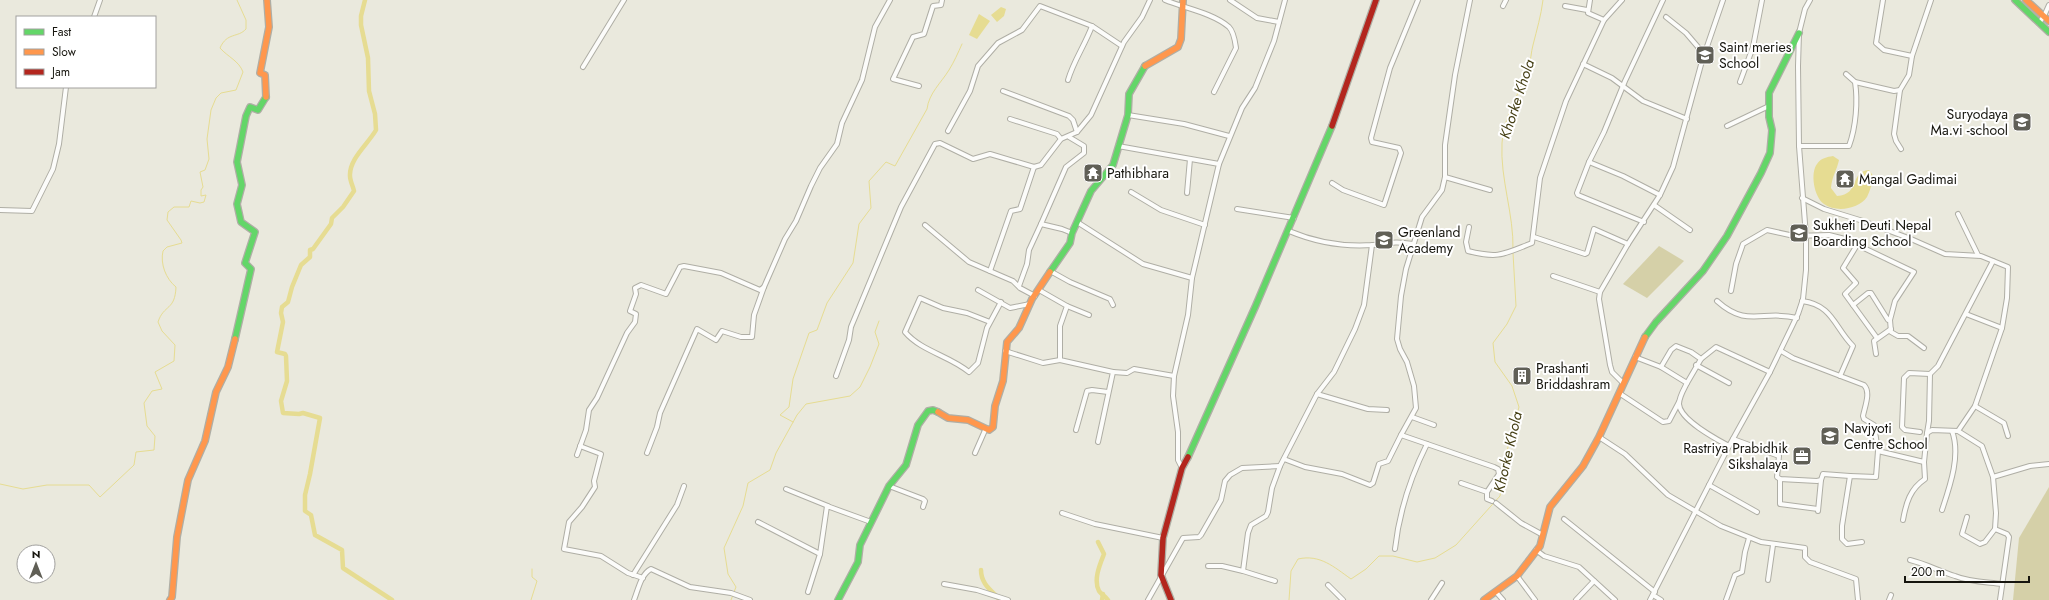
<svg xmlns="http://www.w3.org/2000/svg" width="2049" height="600" font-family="Jost,sans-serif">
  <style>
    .green { fill: #d5d0a8 }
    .water { fill: #e6dc92 }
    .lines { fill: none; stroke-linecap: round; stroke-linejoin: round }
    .stream { stroke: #e6dc92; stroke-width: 1 }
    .canal { stroke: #e6dc92; stroke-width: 4.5 }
    .street-casing { stroke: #afaea5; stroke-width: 6 }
    .fast-casing { stroke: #afaea5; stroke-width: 8 }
    .slow-casing { stroke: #afaea5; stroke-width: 8 }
    .jam-casing { stroke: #afaea5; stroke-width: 8 }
    .street { stroke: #fcfcfa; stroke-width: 4 }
    .fast { stroke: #63d668; stroke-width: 5.5 }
    .slow { stroke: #ff974d; stroke-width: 5.5 }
    .jam { stroke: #b3261e; stroke-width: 5.5 }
    .labels { text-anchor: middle; stroke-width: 4; stroke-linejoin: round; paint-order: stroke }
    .poi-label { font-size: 14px; fill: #16150e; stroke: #fff; text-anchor: start }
    .water-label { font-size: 15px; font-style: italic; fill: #443e13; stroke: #fff }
  </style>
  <rect width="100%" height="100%" fill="#eae9dd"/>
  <g class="green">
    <polygon points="1659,246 1684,261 1647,298 1623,284"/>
    <polygon points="2049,487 2049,600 2013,600 2019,538"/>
  </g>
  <g class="water">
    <polygon points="1001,7 1006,9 1004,16 997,22 991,15"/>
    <polygon points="979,14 990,21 977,39 969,35"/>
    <path d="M1833,156L1839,160C1837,170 1832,176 1831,188L1837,196C1861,194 1849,172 1869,170L1874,177C1872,183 1870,191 1867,197C1859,209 1836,213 1824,204C1814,197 1810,173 1817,164C1821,158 1827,157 1833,156Z"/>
  </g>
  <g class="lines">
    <g class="stream">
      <path d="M1513,250C1514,214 1500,179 1502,143C1503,117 1520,93 1528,69C1531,61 1531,52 1533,45C1537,29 1541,16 1543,0"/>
      <path d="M793,422L780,415L789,407L793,379L809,333L817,330L827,303L853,263L859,224L871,208L869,181L886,162L895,166L927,109C929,93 941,83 949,70C954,62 958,53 962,44"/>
      <path d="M0,484L23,489L47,485H89L100,497L134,465L136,452L154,450L155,436L147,426L144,403L152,391L162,389L155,372L174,361L175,345L162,331L158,322C164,304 175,311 176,287C166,279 160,264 163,251L167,247L182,243L181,240L167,220L168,212L174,207H189L191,201L200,203L204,202L206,195L201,196V190L203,187L200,172L205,170L209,159L207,139L211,110L216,98L221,93L236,90L243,72C239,61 228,57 220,48C227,32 238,38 246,29V20L237,0"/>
      <polyline points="734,592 736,587 728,574 724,548 743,506 748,483 770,470 776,453 797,415 806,404 850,396 860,387 870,367 879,344 875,332 879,321"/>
      <polyline points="531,600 537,581 532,577 532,569"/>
      <polyline points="731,600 733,595"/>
      <path d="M1289,600L1291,571L1298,559C1320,554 1334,567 1351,579L1366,569L1379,556H1393L1417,562L1435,558L1456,545L1500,496L1505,458L1519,407L1512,386L1495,362L1493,343L1507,324L1516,306L1513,253"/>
    </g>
    <g class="canal">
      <path d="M365,0L361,16V25L368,58L369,91L375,114L376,130C368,144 349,159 350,176C350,181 353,186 354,191L343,207L332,218L331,224L313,249L310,250V257L301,265L292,287L288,302L282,307L281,313L283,322L277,352L285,354L286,356L287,381L281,401L283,413L299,414L303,413L320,418L310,474L305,495V511L311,515L315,535L342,550L343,568L392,600"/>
      <path d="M1098,542L1104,554C1100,564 1093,580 1099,591C1101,594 1105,596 1108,600"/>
      <path d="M981,570C981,584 991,590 1000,600"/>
      <polyline points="1102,600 1103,594"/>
    </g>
    <defs>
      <g id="street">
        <path d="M1165,0C1184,8 1213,13 1229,27C1234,32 1235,41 1236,48L1214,92"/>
        <polyline points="1230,0 1257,18 1279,22"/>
        <polyline points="1470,0 1455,75 1445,145 1445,177 1442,190 1422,217 1406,269 1401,296 1397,339 1400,349 1407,362 1414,386 1416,408 1401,435 1494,467 1498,469 1499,474 1487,492 1487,499 1492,501"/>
        <polyline points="1590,0 1588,13 1604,20"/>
        <polyline points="1883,0 1876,43 1884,50 1912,56"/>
        <polyline points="1503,6 1506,0"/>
        <polyline points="1565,6 1587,10"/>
        <polyline points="94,17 100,0"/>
        <polyline points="1666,17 1686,33 1704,54"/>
        <polyline points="2039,23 2044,16 2049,5"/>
        <polyline points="1583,64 1612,78 1643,101 1687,119"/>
        <polyline points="583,67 624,0"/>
        <polyline points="1846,74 1855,82 1894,91 1900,90"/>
        <path d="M1068,80C1074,60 1085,45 1092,26"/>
        <polyline points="1740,82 1753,47 1762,0"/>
        <polyline points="919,86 893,79 913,37 924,34 933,6 941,5 942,0"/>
        <polyline points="1003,91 1069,116 1073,120 1077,132"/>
        <polyline points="1128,115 1184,124 1229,136"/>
        <polyline points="1010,119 1057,134 1061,139"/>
        <polyline points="1727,126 1769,106"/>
        <polyline points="948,131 970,91 978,66 998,43 1022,30 1040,6 1092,26 1122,46"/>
        <polyline points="1069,137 1084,146 1084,153 1066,167 1041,224 1062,229 1072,233"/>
        <polyline points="1118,146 1219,164"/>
        <path d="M1799,146H1849C1856,127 1858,101 1855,82"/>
        <polyline points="1901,149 1896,141 1894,134 1900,90 1909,75 1912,56 1931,0"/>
        <polyline points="1589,162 1623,176 1660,195"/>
        <polyline points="1445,177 1490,190"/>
        <polyline points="1332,183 1343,190 1384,205 1401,153 1399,148 1372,142 1371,138 1390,68 1418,0"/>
        <polyline points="1131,192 1161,210 1205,225"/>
        <polyline points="1187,193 1190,159"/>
        <polyline points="1802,198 1824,209 1863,221 1911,239 1945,254 1981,256 2008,267 2007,298 2002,328 1975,406 1958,431 1982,446 1993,477 1996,513 1995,529 2007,534 2009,537 2000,600"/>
        <polyline points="1654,205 1690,230"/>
        <polyline points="1237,209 1294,218"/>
        <polyline points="0,210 32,211 53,169 59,144 66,87"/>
        <polyline points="1958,214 1978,255"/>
        <polyline points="1077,222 1143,264 1192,278"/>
        <polyline points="1644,222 1578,195 1577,193 1589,162 1604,132 1625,81 1663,0"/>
        <polyline points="925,225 969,262 1013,281 1020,288 1035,296"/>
        <path d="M1469,227L1466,242L1468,251C1499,259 1504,254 1532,243L1540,178L1566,101L1604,20L1622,0"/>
        <path d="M1289,231C1315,242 1345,247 1373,245C1390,243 1395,241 1413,244"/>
        <polyline points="1534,237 1585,254 1587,253 1594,229 1628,244"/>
        <polyline points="990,271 1011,211 1020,209 1034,167"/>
        <polyline points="1052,272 1070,282 1110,299 1113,305"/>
        <polyline points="1553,276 1600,292"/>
        <polyline points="1019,286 1027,264 1029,250 1041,224"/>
        <polyline points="978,290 1010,308 1030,304"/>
        <polyline points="1039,290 1067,306 1060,326 1060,360 1113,372 1098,442"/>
        <polyline points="1731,291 1736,264 1743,244 1767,230 1794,236 1829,235 1845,239 1914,272 1895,301 1890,320 1888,320 1871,293 1868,293 1853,305 1845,294 1856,283 1843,268 1857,245"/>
        <path d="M1717,301C1748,329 1763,309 1797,318"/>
        <path d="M1802,301C1833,305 1834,327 1853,346L1840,376"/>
        <polyline points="1853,305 1877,338"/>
        <polyline points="1067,306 1089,315"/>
        <polyline points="1966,314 2002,328"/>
        <polyline points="1890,320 1891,332 1898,336 1908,336 1924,348"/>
        <path d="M990,322L967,313L943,308L920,298L905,332C921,351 950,356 969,372L978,363L987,328L1001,302"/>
        <polyline points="1005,351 1043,363 1060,360"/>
        <path d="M1781,351L1793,358L1864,385C1871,392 1865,406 1863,416L1864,419L1874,425L1878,451L1924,462L1927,433L1932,430L1958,431"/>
        <polyline points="1876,354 1874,341 1891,329"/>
        <path d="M1635,357L1661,367L1687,383C1684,389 1679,397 1679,404C1680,420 1716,439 1729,446"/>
        <polyline points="1696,365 1729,383"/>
        <polyline points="1661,367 1671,350 1676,346 1691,352 1701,359 1716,347 1770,372"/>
        <polyline points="1113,372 1127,373 1134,369 1174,376"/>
        <polyline points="836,376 849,340 851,327 901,207 935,144 940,143 973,159 990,154 1034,167 1041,165 1061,139 1077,132 1091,115 1124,42 1142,17 1150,0"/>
        <polyline points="1623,383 1612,372 1610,365 1599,299 1600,292 1628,244 1660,195 1673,167 1702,61 1723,0"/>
        <polyline points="1687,383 1701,359"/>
        <polyline points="1619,393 1663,422 1669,421 1679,402"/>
        <polyline points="1317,394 1368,409 1387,410"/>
        <polyline points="1975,406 2004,423 2008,436"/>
        <polyline points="1412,417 1434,425"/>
        <polyline points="1076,430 1087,391 1092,390 1108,392"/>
        <polyline points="1920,432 1905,430 1902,427 1904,378 1909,373 1930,374 1938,366 1993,261"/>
        <polyline points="1927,433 1929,421 1930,374"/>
        <polyline points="1599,437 1625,454 1668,495 1721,526 1761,542 1805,548 1805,557 1810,562 1856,579 1858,600"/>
        <polyline points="1733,439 1779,456 1777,477 1780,479 1817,481 1821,480 1823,474 1850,476"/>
        <polyline points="580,446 601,454 594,481 595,487 582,507 569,522 564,549 601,556 628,573 643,578"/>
        <polyline points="647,453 657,427 660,413 697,329 716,340 722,331 741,337 752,337 754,315 764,287 785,239 796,221 811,186 820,168 837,144 842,123 862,80 875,27 890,0"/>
        <polyline points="975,453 986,428"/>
        <polyline points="577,455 586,430 589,410 597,398 627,333 635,322 636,314 630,311 636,294 635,288 641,285 666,294 680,267 684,266 721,273 760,290 764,287"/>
        <polyline points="1284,459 1305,467 1342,474 1370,485 1373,483 1379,464 1388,461 1401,435"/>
        <polyline points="1182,468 1178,460 1178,432 1173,396 1174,376 1188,315 1192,278 1219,164 1242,108 1255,88 1274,41 1285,0"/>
        <polyline points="1993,477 2030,466 2049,464"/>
        <polyline points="1780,479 1780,504 1818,509"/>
        <polyline points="1461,483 1487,492"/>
        <polyline points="1709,485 1757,512"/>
        <polyline points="889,486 923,499 925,501 923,507"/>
        <polyline points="786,489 828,506"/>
        <polyline points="1496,503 1521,523 1543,535"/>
        <path d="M1942,510C1950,486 1961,455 1952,431"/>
        <polyline points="1818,511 1821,480"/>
        <polyline points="1062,513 1095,524 1163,538"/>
        <polyline points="1967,517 1962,534 1980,544 1985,542 1995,529"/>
        <polyline points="1564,519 1655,592"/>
        <path d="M1903,520C1906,503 1910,489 1925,479L1924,462"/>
        <polyline points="758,522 820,554 827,506 871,522"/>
        <polyline points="1862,542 1847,544 1842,539 1842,526 1850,476 1876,477 1878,451"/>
        <path d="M1395,549C1399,513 1411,476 1427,444"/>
        <polyline points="1536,550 1544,556 1579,567 1615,600"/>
        <path d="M1910,560C1926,564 1939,571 1955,576C1969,582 1986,582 2002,584"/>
        <polyline points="1208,566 1222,566 1243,571 1248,533 1251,525 1266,516 1268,512 1272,488 1280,466 1317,394 1334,372 1355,329 1364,305 1372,245"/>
        <polyline points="1243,571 1275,581"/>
        <polyline points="633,575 677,505 684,486"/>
        <polyline points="1517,576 1535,600"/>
        <polyline points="1768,580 1773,545"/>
        <polyline points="944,584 977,590 1008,600"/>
        <polyline points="1328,585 1343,600"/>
        <polyline points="808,592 820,554"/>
        <polyline points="1496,592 1503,600"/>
        <polyline points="1653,595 1661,600"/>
        <path d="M634,600C638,590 641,574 651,569L690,587L731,593L750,600"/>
        <polyline points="1148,600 1183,538 1199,537 1201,535 1221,500 1225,481 1230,475 1242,468 1280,466"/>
        <polyline points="1431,600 1442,583"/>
        <polyline points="1576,600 1594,581"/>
        <polyline points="1650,600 1729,446 1770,372 1798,314 1803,299 1806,270 1806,236 1799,146 1798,66 1799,33 1805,9 1810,0"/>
        <polyline points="1726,600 1735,575 1742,572 1745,552 1749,538"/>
        <polyline points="1889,600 1891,595"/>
      </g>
      <g id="fast">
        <polyline points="2015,0 2049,32"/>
        <polyline points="1050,272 1070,243 1072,233 1091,191 1113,165 1128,115 1129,94 1145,66"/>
        <polyline points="1645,337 1656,322 1703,271 1727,236 1761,173 1770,153 1772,130 1769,117 1769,93 1799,33"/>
        <polyline points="235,339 251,269 245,263 255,232 241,222 237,204 242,185 237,162 246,116 250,107 258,110 266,97"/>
        <polyline points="1188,457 1256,305 1332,126"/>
        <polyline points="838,600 858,562 860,545 889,486 906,465 918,425 928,411 933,410 938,412"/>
      </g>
      <g id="slow">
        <polyline points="2026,0 2049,21"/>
        <polyline points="1145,66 1178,47 1181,39 1183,0"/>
        <polyline points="266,97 265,75 260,73 269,27 267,0"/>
        <polyline points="938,412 948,418 968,420 989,430 993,427 995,406 1003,381 1007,342 1019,328 1032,299 1050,272"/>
        <polyline points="170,600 172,597 177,537 188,480 205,441 216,392 228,367 235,339"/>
        <polyline points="1484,600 1517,576 1540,546 1550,507 1583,466 1599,437 1645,337"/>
      </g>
      <g id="jam">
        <polyline points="1332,126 1376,0"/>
        <polyline points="1171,600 1161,575 1163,538 1182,468 1188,457"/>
      </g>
    </defs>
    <use href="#street" class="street-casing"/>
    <use href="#fast" class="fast-casing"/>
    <use href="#slow" class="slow-casing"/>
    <use href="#jam" class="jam-casing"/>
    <use href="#street" class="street"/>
    <use href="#fast" class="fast"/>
    <use href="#slow" class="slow"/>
    <use href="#jam" class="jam"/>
  </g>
  <defs>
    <symbol id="school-square" viewBox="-11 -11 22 22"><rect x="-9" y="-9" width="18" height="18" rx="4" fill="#605f56" stroke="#fff"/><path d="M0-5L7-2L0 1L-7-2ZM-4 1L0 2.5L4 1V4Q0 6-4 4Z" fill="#fff"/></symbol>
    <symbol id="temple-square" viewBox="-11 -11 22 22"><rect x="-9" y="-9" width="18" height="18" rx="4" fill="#605f56" stroke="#fff"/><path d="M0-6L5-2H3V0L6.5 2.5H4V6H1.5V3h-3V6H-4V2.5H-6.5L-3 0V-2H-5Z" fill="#fff"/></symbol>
    <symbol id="building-square" viewBox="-11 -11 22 22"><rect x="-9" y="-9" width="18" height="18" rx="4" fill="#605f56" stroke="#fff"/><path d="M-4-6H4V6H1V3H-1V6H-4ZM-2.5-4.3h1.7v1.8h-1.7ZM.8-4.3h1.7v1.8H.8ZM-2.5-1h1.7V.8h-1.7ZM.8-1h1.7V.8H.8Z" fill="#fff"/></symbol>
    <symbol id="office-square" viewBox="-11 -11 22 22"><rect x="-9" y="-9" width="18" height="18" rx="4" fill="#605f56" stroke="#fff"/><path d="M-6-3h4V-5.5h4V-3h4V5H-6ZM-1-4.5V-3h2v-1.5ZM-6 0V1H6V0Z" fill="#fff"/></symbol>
  </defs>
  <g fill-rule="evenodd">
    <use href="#school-square" x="1694" y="44" width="22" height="22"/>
    <use href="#school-square" x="2011" y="111" width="22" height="22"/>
    <use href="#temple-square" x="1082" y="162" width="22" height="22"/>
    <use href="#temple-square" x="1834" y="168" width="22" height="22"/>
    <use href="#school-square" x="1788" y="222" width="22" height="22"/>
    <use href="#school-square" x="1373" y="229" width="22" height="22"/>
    <use href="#building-square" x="1511" y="365" width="22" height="22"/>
    <use href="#school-square" x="1819" y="425" width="22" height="22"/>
    <use href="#office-square" x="1791" y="445" width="22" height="22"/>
  </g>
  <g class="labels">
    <g class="poi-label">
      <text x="1719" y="52">Saint meries<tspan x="1719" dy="16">School</tspan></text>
      <text x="2008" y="119" text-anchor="end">Suryodaya<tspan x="2008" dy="16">Ma.vi -school</tspan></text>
      <text x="1107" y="178">Pathibhara</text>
      <text x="1859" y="184">Mangal Gadimai</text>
      <text x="1813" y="230">Sukheti Deuti Nepal<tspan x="1813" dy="16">Boarding School</tspan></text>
      <text x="1398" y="237">Greenland<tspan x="1398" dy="16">Academy</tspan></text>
      <text x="1536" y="373">Prashanti<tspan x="1536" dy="16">Briddashram</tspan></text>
      <text x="1844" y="433">Navjyoti<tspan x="1844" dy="16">Centre School</tspan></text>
      <text x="1788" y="453" text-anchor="end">Rastriya Prabidhik<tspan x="1788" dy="16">Sikshalaya</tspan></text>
    </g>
    <g class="water-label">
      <text transform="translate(1517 99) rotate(-72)" y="5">Khorke Khola</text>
      <text transform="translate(1508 452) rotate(-77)" y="5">Khorke Khola</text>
    </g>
  </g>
  <rect x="16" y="16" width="140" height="72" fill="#ffffff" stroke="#a2a19f"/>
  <rect x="24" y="29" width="20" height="6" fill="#63d668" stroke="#a2a19f"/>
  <text x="52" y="36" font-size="12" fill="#16150e">Fast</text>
  <rect x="24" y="49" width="20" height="6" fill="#ff974d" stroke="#a2a19f"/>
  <text x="52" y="56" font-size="12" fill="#16150e">Slow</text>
  <rect x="24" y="69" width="20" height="6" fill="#b3261e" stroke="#a2a19f"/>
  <text x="52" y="76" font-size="12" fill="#16150e">Jam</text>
  <g transform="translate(36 564)"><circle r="19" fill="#ffffff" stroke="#a2a19f"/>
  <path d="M0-3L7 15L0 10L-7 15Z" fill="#605f56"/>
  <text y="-6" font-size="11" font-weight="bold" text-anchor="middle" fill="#16150e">N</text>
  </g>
  <path d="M1905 576v6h124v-6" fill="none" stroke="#16150e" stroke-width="2"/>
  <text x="1911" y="576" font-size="12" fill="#16150e" stroke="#ffffff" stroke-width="3" paint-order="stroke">200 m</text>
</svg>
